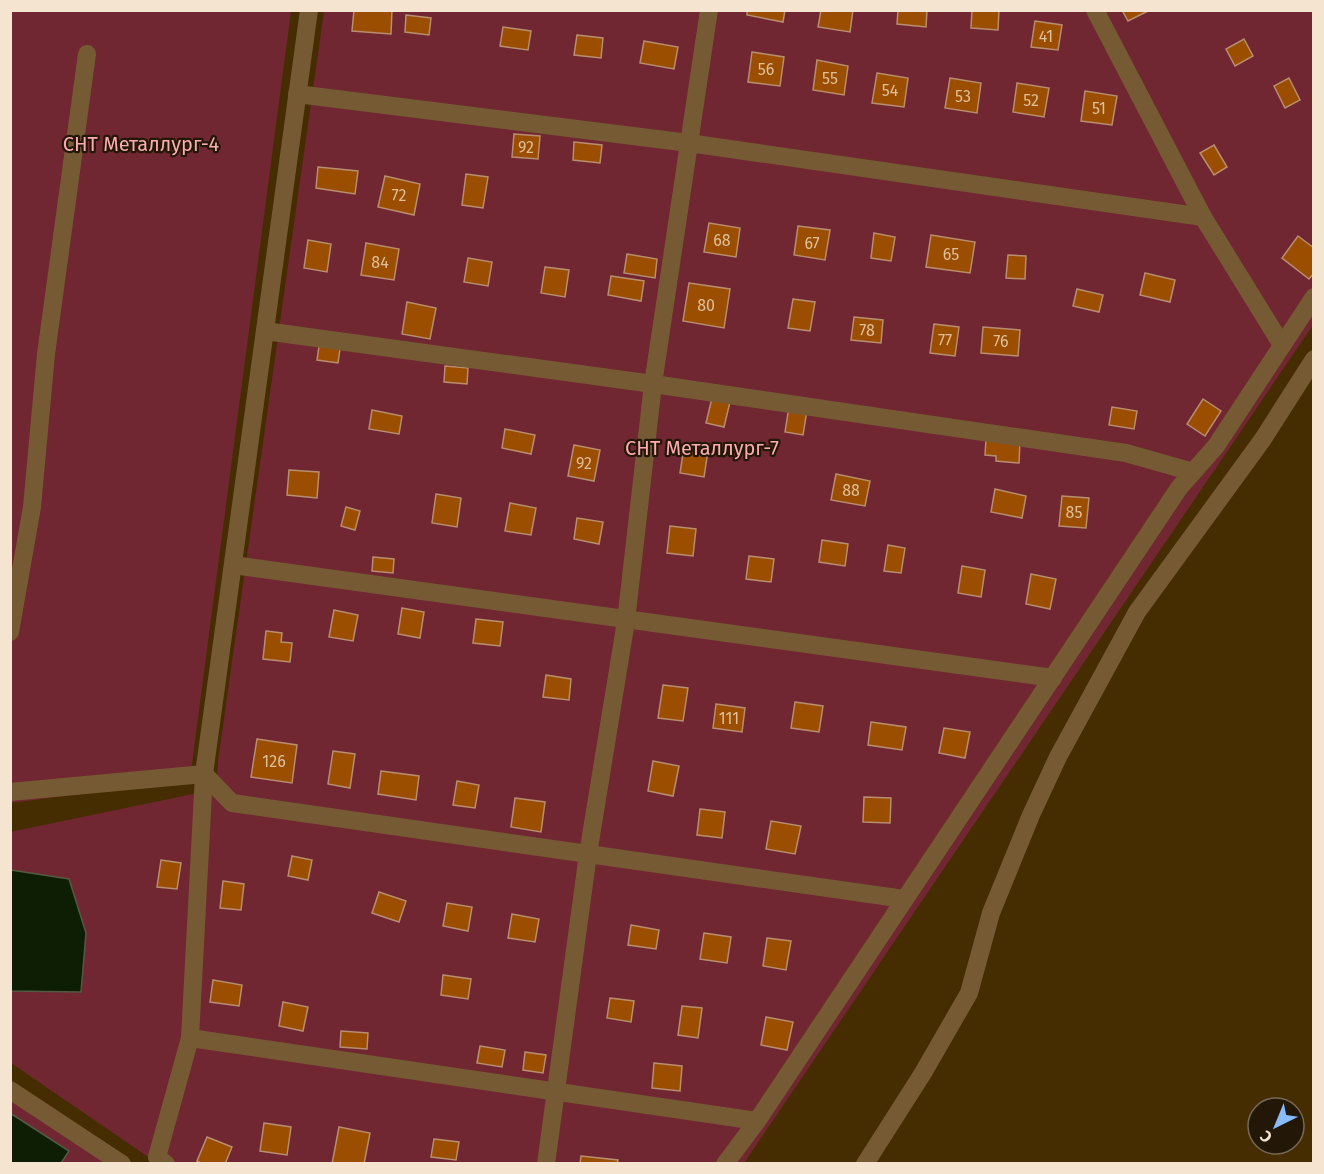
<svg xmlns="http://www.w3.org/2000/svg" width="1324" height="1174" font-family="'Fira Sans',sans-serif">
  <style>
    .green { fill: #702731 }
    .water { fill: #0e1e05; stroke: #535a42; stroke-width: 1.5 }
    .building { fill: #9b4e00; stroke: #b88d70; stroke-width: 1.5 }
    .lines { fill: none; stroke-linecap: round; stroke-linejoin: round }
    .minor { stroke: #765a33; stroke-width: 18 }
    .labels { text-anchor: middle; stroke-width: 4.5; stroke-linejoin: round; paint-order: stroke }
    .number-label { font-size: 16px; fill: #debf9c }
    .park-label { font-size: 20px; fill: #fbabb1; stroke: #231707 }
  </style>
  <rect width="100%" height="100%" fill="#462c01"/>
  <g class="green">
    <polygon points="10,11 291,11 190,779 11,803"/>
    <polygon points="324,11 1313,11 1313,325 744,1163 157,1163 11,1063 10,832 217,789 218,761"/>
    <polygon points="11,1082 132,1163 11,1163"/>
  </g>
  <g class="water">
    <polygon points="11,870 69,879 86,933 81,992 11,991"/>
    <polygon points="10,1113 69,1151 61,1163 11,1163"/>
  </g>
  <g class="building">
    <polygon points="354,10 392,10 391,34 352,31"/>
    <polygon points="747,10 785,10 783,22 747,15"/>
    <polygon points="821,10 853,10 850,32 818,27"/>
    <polygon points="898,10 927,10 926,27 897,24"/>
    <polygon points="972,10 999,10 998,30 971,28"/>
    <polygon points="1122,10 1150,10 1128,21"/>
    <polygon points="406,15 431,18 429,35 405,32"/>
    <polygon points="1035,21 1062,25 1058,50 1031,47"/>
    <polygon points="503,27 531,31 528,50 500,46"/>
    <polygon points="577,35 603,38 601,58 574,55"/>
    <polygon points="1244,39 1253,56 1235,66 1226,49"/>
    <polygon points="644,41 678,47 674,69 640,63"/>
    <polygon points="752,52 784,57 780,86 748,82"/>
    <polygon points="817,60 848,66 844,95 813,90"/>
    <polygon points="877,73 908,78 904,107 872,103"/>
    <polygon points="950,78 981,83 977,113 945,108"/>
    <polygon points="1289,78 1300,100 1285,108 1274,86"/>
    <polygon points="1017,83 1049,88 1044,117 1013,112"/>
    <polygon points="1085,91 1117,96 1112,125 1081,121"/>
    <polygon points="514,134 540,136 538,159 512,157"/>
    <polygon points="574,142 602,145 600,163 573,160"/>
    <polygon points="1214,145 1227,167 1214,175 1200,153"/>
    <polygon points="318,167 358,171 355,194 316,188"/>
    <polygon points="466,174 488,177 483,208 462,205"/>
    <polygon points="385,176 420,184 414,215 378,207"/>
    <polygon points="709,223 740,228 736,257 704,252"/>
    <polygon points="798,226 830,230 825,260 794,255"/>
    <polygon points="874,233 895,237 891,261 871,258"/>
    <polygon points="931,235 975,242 970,273 926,267"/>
    <polygon points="1298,236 1314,248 1314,273 1309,279 1282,258"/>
    <polygon points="308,240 331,244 327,272 304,268"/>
    <polygon points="366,243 399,249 394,280 361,275"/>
    <polygon points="627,254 657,259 655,278 624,273"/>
    <polygon points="1008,255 1026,256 1025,279 1006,278"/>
    <polygon points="468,258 492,262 488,286 464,282"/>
    <polygon points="545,267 569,270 565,297 541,293"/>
    <polygon points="1145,273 1175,280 1170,302 1140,295"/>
    <polygon points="611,276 644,281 641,301 608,295"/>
    <polygon points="689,283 730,289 724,328 683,321"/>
    <polygon points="1077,289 1103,295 1099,312 1073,306"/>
    <polygon points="793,299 815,302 810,331 788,328"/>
    <polygon points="407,302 436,308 430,339 402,334"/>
    <polygon points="854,317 883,320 881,343 851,340"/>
    <polygon points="934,324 959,327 955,356 930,353"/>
    <polygon points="983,327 1020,330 1018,356 981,353"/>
    <polygon points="319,346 340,349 338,363 317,360"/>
    <polygon points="445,366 468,368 467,384 444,382"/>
    <polygon points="712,398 730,402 724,427 706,423"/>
    <polygon points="1203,399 1221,411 1205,436 1187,424"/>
    <polygon points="789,407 807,410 803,435 785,432"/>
    <polygon points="1112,407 1137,411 1134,429 1109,425"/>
    <polygon points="372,410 402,416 399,434 369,429"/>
    <polygon points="505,429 535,435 531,454 502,448"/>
    <polygon points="986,439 1020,442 1019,463 996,461 996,456 985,455"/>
    <polygon points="574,445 600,450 594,481 568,476"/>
    <polygon points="684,447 708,451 704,477 680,473"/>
    <polygon points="289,470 319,472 317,498 287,495"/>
    <polygon points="836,474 870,481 865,506 831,500"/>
    <polygon points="995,489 1026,496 1022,518 991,512"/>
    <polygon points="436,494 461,498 457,527 432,523"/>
    <polygon points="1062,496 1089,498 1086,528 1059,526"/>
    <polygon points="510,503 536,508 531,535 505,531"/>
    <polygon points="346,507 360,511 355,530 341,526"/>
    <polygon points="577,518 603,522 599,544 574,539"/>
    <polygon points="670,526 696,529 693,556 667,553"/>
    <polygon points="822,540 848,544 845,566 819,562"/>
    <polygon points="888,545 905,548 901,573 884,571"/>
    <polygon points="749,556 774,559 771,582 746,579"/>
    <polygon points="373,557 394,559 393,573 372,571"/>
    <polygon points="962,566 985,570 981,597 958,593"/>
    <polygon points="1031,574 1056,579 1050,609 1026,604"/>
    <polygon points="402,608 424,612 420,638 398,634"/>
    <polygon points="334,610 358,615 353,641 329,637"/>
    <polygon points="476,619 503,622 500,646 473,643"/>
    <polygon points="266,631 282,633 281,642 292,643 290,662 263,659"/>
    <polygon points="546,675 571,679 569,700 543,697"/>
    <polygon points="663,685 688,688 683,721 658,718"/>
    <polygon points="795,702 823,706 819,732 791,728"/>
    <polygon points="716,704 745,708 742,732 713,728"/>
    <polygon points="871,722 906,727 902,750 868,745"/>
    <polygon points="944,728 970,732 965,758 939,753"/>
    <polygon points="257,739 297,745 292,783 251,777"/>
    <polygon points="333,751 355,754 350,788 328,784"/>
    <polygon points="653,761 679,766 673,796 648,791"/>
    <polygon points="381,771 419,776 416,800 378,794"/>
    <polygon points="457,781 479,785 475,808 453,805"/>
    <polygon points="864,797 891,798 890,823 863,822"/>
    <polygon points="515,798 545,802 541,832 511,827"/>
    <polygon points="700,809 725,812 722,838 697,835"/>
    <polygon points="771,821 801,826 795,854 766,849"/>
    <polygon points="292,856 312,860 308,880 288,876"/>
    <polygon points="161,860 181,863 177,889 157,887"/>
    <polygon points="223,881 244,884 241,910 220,908"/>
    <polygon points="379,892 406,901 399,922 372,913"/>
    <polygon points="447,903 472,907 468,931 443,926"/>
    <polygon points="512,914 539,919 535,942 508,938"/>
    <polygon points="631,925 659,930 656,949 628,945"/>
    <polygon points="704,933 731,937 727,963 700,959"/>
    <polygon points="767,938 791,941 786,970 763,966"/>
    <polygon points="443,975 471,979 468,999 441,995"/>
    <polygon points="213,980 242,985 239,1006 210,1002"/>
    <polygon points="610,998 634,1001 631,1022 607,1018"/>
    <polygon points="283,1002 308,1007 303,1031 279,1026"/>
    <polygon points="682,1006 702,1008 698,1038 678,1035"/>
    <polygon points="766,1017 793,1022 787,1050 761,1045"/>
    <polygon points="341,1031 368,1033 367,1049 340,1047"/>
    <polygon points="480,1046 505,1050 502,1067 477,1063"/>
    <polygon points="525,1052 546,1055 543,1073 523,1070"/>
    <polygon points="654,1063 682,1066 680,1091 652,1088"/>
    <polygon points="264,1123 291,1127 287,1155 260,1151"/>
    <polygon points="339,1127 370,1133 364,1164 332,1164"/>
    <polygon points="207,1137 232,1147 225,1164 202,1164 197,1161"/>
    <polygon points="434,1139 459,1142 456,1160 431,1157"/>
    <polygon points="581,1156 618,1160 617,1164 580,1164"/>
  </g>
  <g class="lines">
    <g class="minor">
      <polyline points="1095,10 1203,217 1282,345"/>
      <polyline points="297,94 689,143 1203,217"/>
      <polyline points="265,331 653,384 1126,453 1193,472"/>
      <polyline points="233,565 1053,678"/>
      <polyline points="10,632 32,507 46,354 87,54"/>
      <polyline points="10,792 204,774 232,803 588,854 626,621 653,384 709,10"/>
      <polyline points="190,1038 757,1121"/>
      <polyline points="10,1090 122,1164"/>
      <polyline points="166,1164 157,1157 190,1038 204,774 309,10"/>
      <polyline points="546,1164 588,854 904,899"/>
      <polyline points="725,1164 757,1121 1179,488 1216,446 1314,297"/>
      <polyline points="865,1164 923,1073 969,993 991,913 1031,815 1058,757 1137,612 1263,439 1314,359"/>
    </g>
  </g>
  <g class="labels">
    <g class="number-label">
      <text x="1046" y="42">41</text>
      <text x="766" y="75">56</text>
      <text x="830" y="84">55</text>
      <text x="890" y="96">54</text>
      <text x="963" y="102">53</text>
      <text x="1031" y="106">52</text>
      <text x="1099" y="114">51</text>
      <text x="526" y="153">92</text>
      <text x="399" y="201">72</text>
      <text x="722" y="246">68</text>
      <text x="812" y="249">67</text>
      <text x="951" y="260">65</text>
      <text x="380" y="268">84</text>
      <text x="706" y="311">80</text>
      <text x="867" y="336">78</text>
      <text x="945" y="346">77</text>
      <text x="1001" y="347">76</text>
      <text x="584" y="469">92</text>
      <text x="851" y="496">88</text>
      <text x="1074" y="518">85</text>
      <text x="729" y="724">111</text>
      <text x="274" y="767">126</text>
    </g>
    <g class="park-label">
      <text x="141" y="151">СНТ Металлург-4</text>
      <text x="702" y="455">СНТ Металлург-7</text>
    </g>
  </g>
  <rect width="1324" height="1174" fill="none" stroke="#f5e5d0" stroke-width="24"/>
  <g transform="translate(1276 1126) rotate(223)"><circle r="28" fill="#231707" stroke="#776957" stroke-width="1.5"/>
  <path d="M0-4.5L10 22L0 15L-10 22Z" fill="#87bbfb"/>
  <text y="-9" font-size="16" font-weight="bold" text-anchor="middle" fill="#f5e5d0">С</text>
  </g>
</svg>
